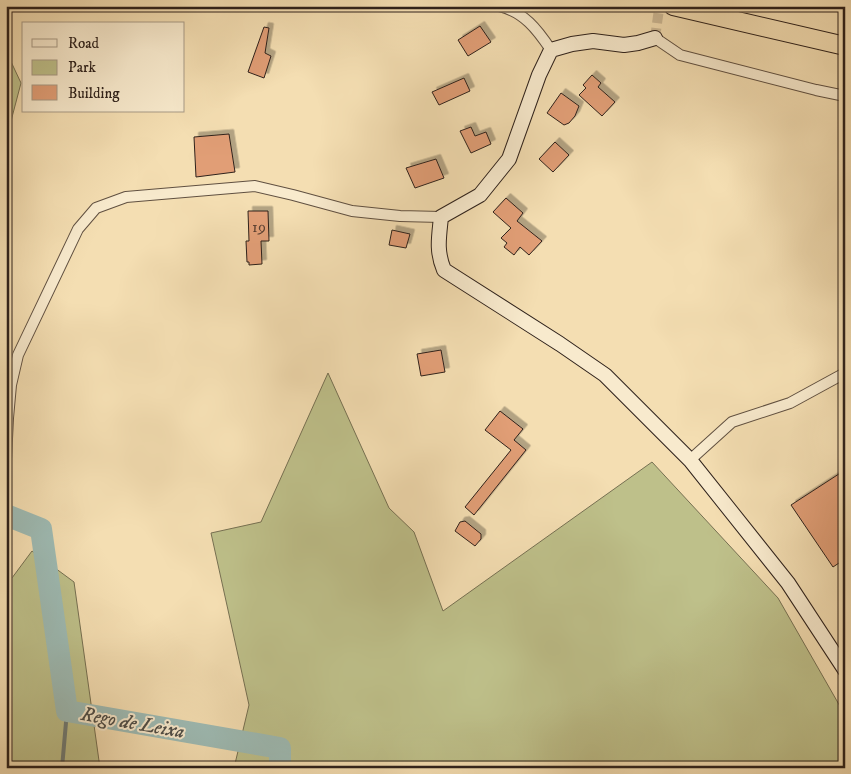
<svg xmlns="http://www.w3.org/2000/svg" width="851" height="774" font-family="'IM FELL DW Pica',serif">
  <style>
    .green { fill: #bec08a; stroke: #767052 }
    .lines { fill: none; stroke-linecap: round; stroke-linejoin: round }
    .stream { stroke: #717d77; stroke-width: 4 }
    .river { stroke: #9ebbb4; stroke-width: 22 }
    .building { fill: #e19e76; stroke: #2e211b; filter: url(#shadow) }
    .street-tunnel { stroke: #ccb894; stroke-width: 10; stroke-dasharray: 10 5; stroke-linecap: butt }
    .street-casing { stroke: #605041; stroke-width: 12 }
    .secondary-casing { stroke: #2e211b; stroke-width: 16 }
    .highway-casing { stroke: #2e211b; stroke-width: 20 }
    .street { stroke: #f8eacd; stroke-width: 10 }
    .secondary { stroke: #f8eacd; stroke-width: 14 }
    .highway { stroke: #f4deb2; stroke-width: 18 }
    .labels { text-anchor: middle; stroke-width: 4; stroke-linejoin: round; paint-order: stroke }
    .number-label { font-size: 16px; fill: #5b4032 }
    .water-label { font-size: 20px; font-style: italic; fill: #504f49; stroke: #f8eacd }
  </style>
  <defs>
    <filter id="shadow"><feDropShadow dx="4.5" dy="-4.5" stdDeviation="0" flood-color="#0004"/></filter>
  </defs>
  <rect width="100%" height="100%" fill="#f4deb2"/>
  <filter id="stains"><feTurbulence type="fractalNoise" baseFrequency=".004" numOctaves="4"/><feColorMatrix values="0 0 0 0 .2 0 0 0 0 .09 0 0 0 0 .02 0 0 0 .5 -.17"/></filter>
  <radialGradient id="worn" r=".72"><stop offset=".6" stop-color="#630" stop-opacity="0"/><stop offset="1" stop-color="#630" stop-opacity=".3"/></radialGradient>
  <g class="green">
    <polygon points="6,51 21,83 6,140"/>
    <polygon points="328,373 389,508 414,532 443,611 652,462 778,598 845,715 845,768 234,768 249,705 211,533 261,522"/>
    <polygon points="32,551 74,582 100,768 6,768 6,586"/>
  </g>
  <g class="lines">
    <polyline class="stream" points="62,768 67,711"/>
    <polyline class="river" points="6,515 41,529 67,711 280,748 280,768"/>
  </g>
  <g class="building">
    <polygon points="480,26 491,42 468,56 458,40"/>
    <polygon points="264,27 269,28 265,53 271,56 264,78 248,72"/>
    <polygon points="592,75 601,83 598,87 615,102 602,116 579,95 586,88 583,85"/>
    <polygon points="464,78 470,91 439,105 432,92"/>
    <polygon points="561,93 579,106 575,116 569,123 564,125 547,113"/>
    <polygon points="471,127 475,136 486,132 491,144 471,153 460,131"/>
    <polygon points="229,134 235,172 196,177 194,137"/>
    <polygon points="555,142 569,155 553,172 539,159"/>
    <polygon points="436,159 444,178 415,188 406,168"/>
    <polygon points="506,198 523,213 517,221 542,241 529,255 520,247 514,255 504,247 507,243 501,238 511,228 493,212"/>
    <polygon points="248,211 268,211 269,241 261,241 262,264 249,265 249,262 247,262 246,241 249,241"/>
    <polygon points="392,230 410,234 406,248 389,245"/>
    <polygon points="441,350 445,372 421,376 417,354"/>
    <polygon points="500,411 523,429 514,440 526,450 474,515 465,507 511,450 485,430"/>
    <polygon points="845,470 845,559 833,567 791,505"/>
    <polygon points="465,521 481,534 481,539 475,546 455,531 460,522"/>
  </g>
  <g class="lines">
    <polyline class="street-tunnel" points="655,38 659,9 657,6"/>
    <defs>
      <g id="street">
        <path d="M499,6C524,12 537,29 551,50"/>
        <polyline points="655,38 680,55 816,90 845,96"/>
        <polyline points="6,459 8,418 11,385 18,355 78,229 96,208 126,197 255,186 293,195 352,211 400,216 441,217"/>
        <polyline points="690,460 732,422 790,403 845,373"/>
      </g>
      <path id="secondary" d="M655,38L638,43L624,45L593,41L572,44L551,50L539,75L509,159L480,195L441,217C439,237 436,251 444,270L560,344L605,375L690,460L788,583L845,670"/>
      <polyline id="highway" points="673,6 845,46"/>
    </defs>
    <use href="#street" class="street-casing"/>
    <use href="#secondary" class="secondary-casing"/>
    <use href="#highway" class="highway-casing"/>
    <use href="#street" class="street"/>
    <use href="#secondary" class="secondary"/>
    <use href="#highway" class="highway"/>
  </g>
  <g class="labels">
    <g class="number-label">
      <text x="259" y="232">19</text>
    </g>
    <g class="water-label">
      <text transform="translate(133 722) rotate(10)" y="7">Rego de Leixa</text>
    </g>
  </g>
  <rect width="851" height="774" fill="none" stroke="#f4deb2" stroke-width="25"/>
  <rect x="8" y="8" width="836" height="759" fill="none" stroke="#2e211b" stroke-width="2.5"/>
  <rect x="12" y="12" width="826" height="749" fill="none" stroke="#2e211b"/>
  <rect x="22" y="22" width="162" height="90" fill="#f8eacd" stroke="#a79a86"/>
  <rect x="32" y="39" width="25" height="8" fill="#f8eacd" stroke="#a79a86"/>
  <text x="68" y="48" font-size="15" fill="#2e211b">Road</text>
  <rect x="32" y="60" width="25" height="15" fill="#bec08a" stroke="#a79a86"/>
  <text x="68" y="72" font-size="15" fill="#2e211b">Park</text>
  <rect x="32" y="85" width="25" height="15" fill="#e19e76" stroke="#a79a86"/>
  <text x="68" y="98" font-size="15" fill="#2e211b">Building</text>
  <rect width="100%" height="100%" filter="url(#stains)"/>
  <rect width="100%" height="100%" fill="url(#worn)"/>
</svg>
